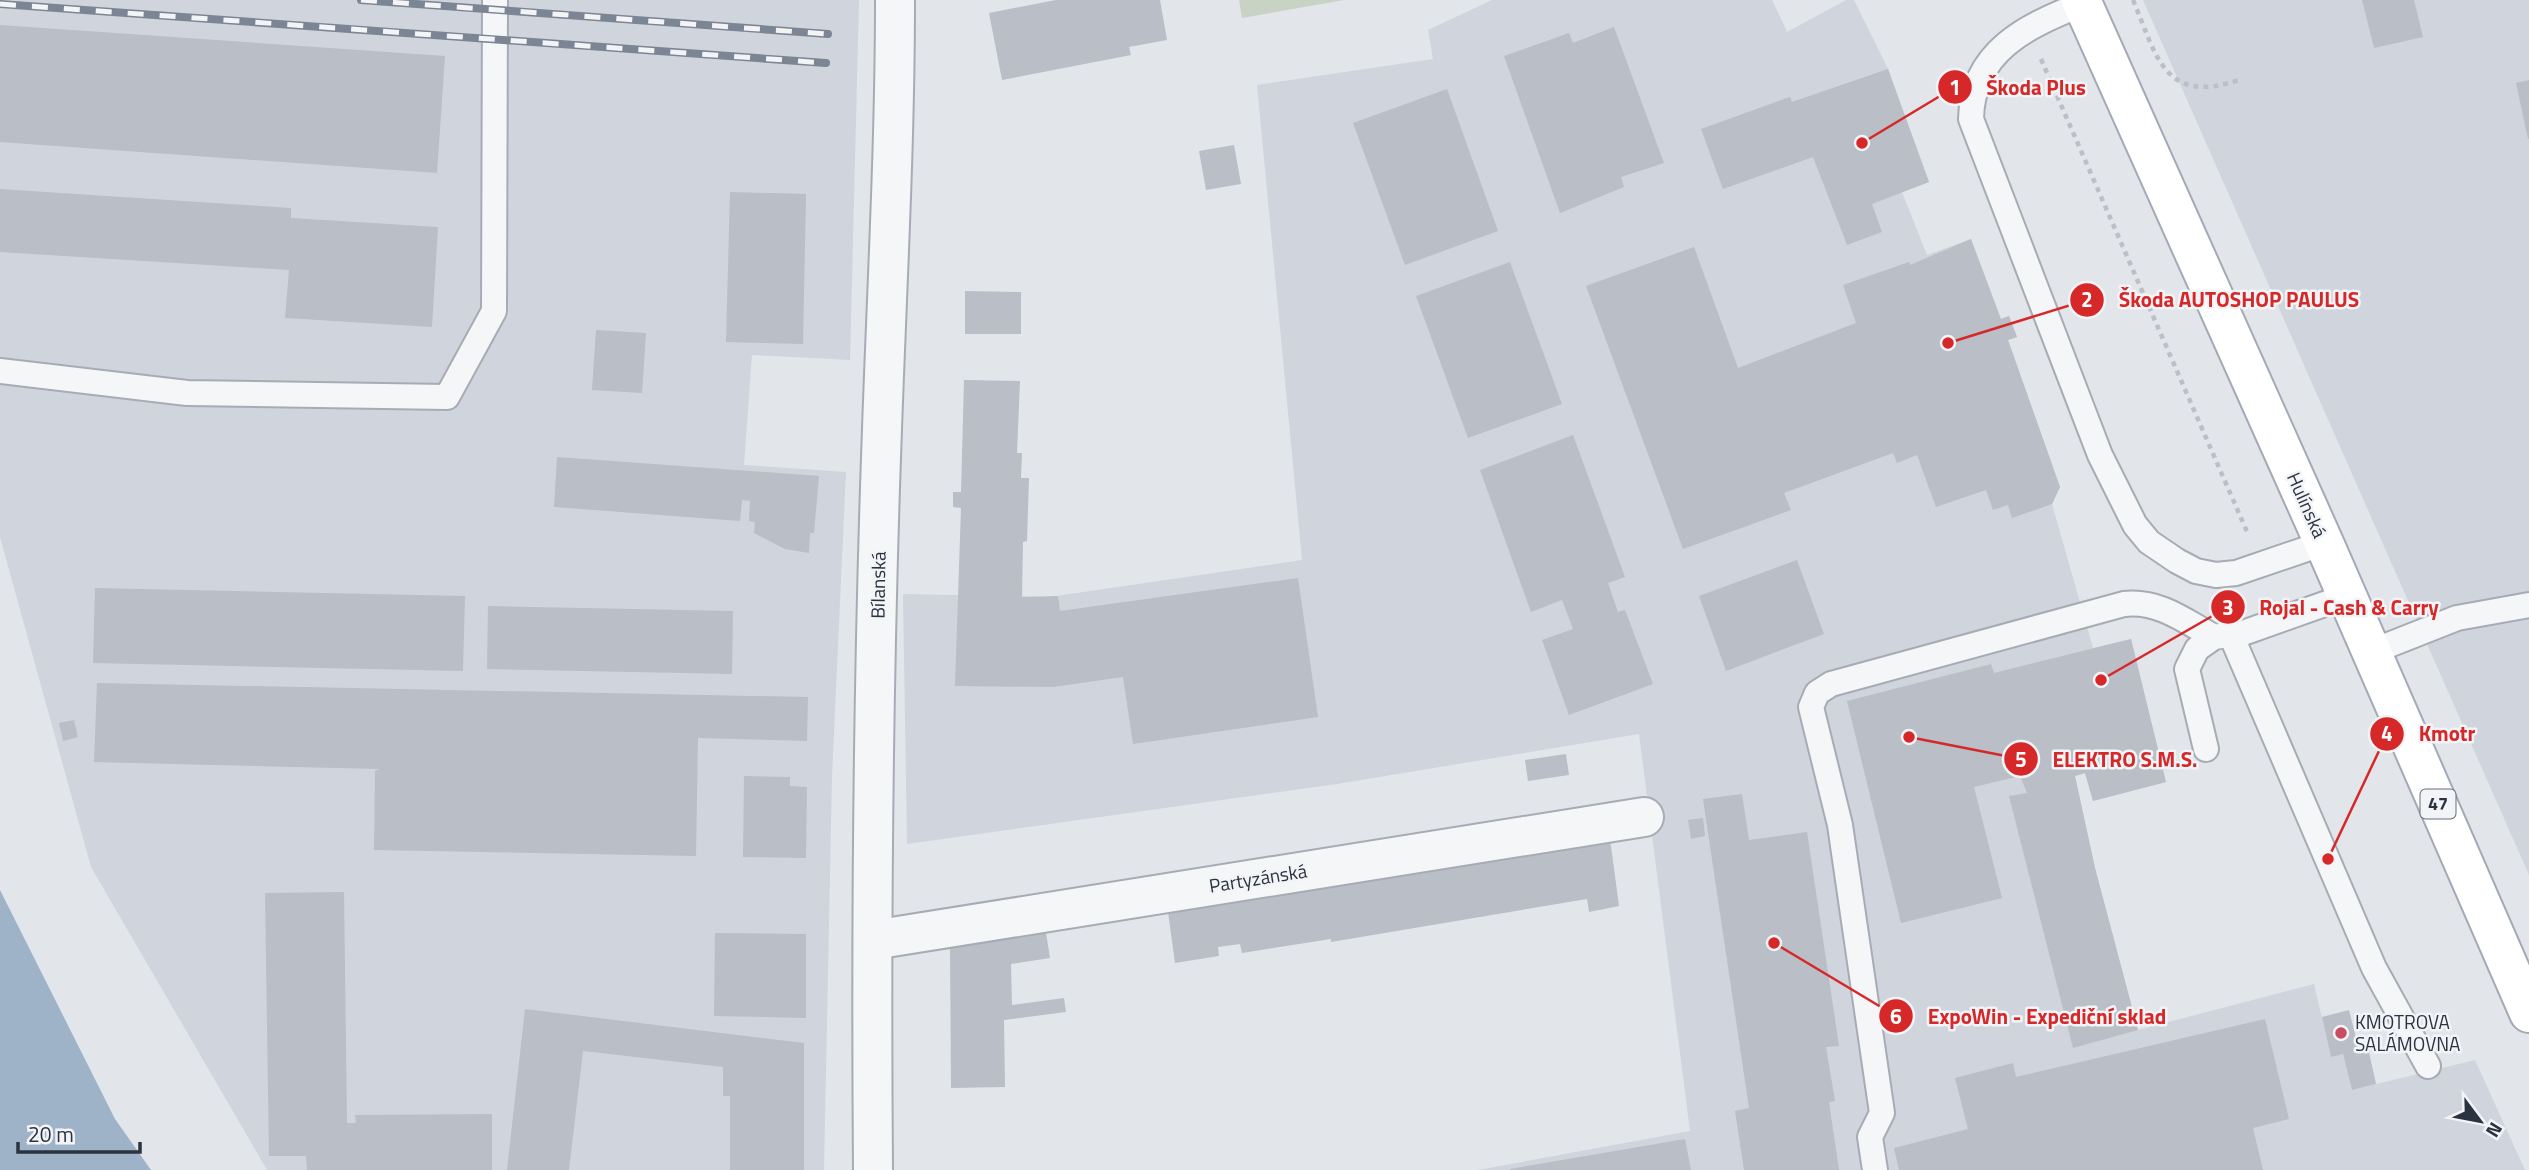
<svg xmlns="http://www.w3.org/2000/svg" width="2529" height="1170" font-family="'Titillium Web',sans-serif">
  <style>
    .built { fill: #d0d4dc }
    .green { fill: #c8d3c4 }
    .water { fill: #9fb3c8 }
    .building { fill: #b9bec7 }
    .lines { fill: none; stroke-linecap: round; stroke-linejoin: round }
    .service-casing { stroke: #a7acb4; stroke-width: 28 }
    .minor-casing { stroke: #a7acb4; stroke-width: 42 }
    .primary-casing { stroke: #a2aab5; stroke-width: 42 }
    .path { stroke: #bcbfc5; stroke-width: 4.5; stroke-dasharray: 5 5; stroke-linecap: butt }
    .service { stroke: #f5f6f8; stroke-width: 24 }
    .minor { stroke: #f5f6f8; stroke-width: 38 }
    .primary { stroke: #fff; stroke-width: 38 }
    .rail-casing { stroke: #7c8593; stroke-width: 8 }
    .rail { stroke: #f2f4f7; stroke-width: 5; stroke-dasharray: 16; stroke-linecap: butt }
    .poi-dot { fill: #c94d61; stroke: #f2f4f7; stroke-width: 2.5 }
    .labels { text-anchor: middle; stroke-width: 5; stroke-linejoin: round; paint-order: stroke }
    .shield { fill: #f2f4f7; stroke: #676d78; stroke-width: 2 }
    .shield-label { font-size: 18px; font-weight: bold; fill: #2b3341 }
    .street-label { font-size: 19px; fill: #2b3341; stroke: #f2f4f7 }
    .poi-label { font-size: 19px; fill: #2b3341; stroke: #f2f4f7; text-anchor: start }
    .leader { fill: none; stroke: #d62828; stroke-width: 2.5 }
    .callout-dot { fill: #d62828; stroke: #f2f4f7; stroke-width: 2.5 }
    .mark-label { font-size: 21px; text-anchor: middle; font-weight: bold; fill: #fff }
    .callout-label { font-size: 21px; text-anchor: middle; font-weight: bold; fill: #d62828; stroke: #f2f4f7; stroke-width: 5; stroke-linejoin: round; paint-order: stroke }
  </style>
  <rect width="100%" height="100%" fill="#e2e5ea"/>
  <g class="built">
    <polygon points="0,0 859,0 850,360 752,355 744,465 846,472 832,776 824,1170 267,1170 91,867 0,537"/>
    <polygon points="1492,0 1772,0 1787,32 1846,0 1854,0 1888,69 1929,182 1902,192 1927,255 1971,239 2000,319 2009,316 2017,337 2008,340 2060,487 2052,504 2093,648 2131,639 2166,782 2093,801 2085,773 2075,776 2095,868 2138,1030 2314,984 2331,1056 2343,1054 2352,1090 2475,1060 2525,1170 1478,1170 1690,1131 1639,734 1337,784 907,844 903,594 1049,597 1302,560 1257,85 1433,59 1428,30"/>
    <polygon points="2143,0 2529,0 2529,875"/>
  </g>
  <polygon class="green" points="1239,0 1344,0 1242,18"/>
  <polygon class="water" points="0,890 115,1119 151,1170 0,1170"/>
  <g class="building">
    <polygon points="1056,0 1160,0 1167,40 1129,47 1131,55 1002,80 989,13"/>
    <polygon points="2362,0 2414,0 2423,37 2374,48"/>
    <polygon points="0,25 445,56 437,173 0,142"/>
    <polygon points="1614,27 1664,163 1621,177 1624,187 1560,213 1504,56 1569,33 1573,43"/>
    <polygon points="1888,69 1929,182 1872,204 1882,232 1847,245 1813,157 1723,189 1701,129 1790,97 1792,102"/>
    <polygon points="2529,80 2529,139 2528,139 2516,83"/>
    <polygon points="1447,89 1498,231 1405,265 1353,123"/>
    <polygon points="1234,145 1241,184 1206,190 1199,151"/>
    <polygon points="0,189 291,208 291,218 438,227 432,327 285,318 289,270 0,252"/>
    <polygon points="730,192 806,194 803,344 726,342"/>
    <polygon points="1971,239 2001,319 2009,316 2017,337 2008,340 2060,487 2052,504 2012,518 2008,505 1993,510 1986,490 1936,507 1917,455 1897,463 1893,453 1784,493 1791,510 1683,549 1586,286 1694,247 1738,368 1856,323 1843,285 1909,262 1910,265"/>
    <polygon points="1510,262 1562,404 1468,438 1416,296"/>
    <polygon points="965,291 1021,292 1021,334 965,334"/>
    <polygon points="596,330 646,333 642,393 592,390"/>
    <polygon points="964,380 1020,381 1017,453 1022,453 1021,478 1029,478 1027,541 1023,542 1022,597 1058,596 1060,611 1298,578 1318,717 1133,744 1123,677 1053,687 955,686 961,508 953,507 953,492 961,492"/>
    <polygon points="1573,435 1625,577 1608,583 1618,612 1625,610 1653,684 1569,715 1542,640 1573,629 1562,600 1531,612 1480,470"/>
    <polygon points="557,457 819,476 814,533 810,533 809,553 785,549 754,533 755,522 749,521 750,501 742,500 740,521 554,507"/>
    <polygon points="1797,560 1824,634 1726,671 1699,596"/>
    <polygon points="95,588 465,596 463,671 93,663"/>
    <polygon points="488,606 733,611 732,674 487,669"/>
    <polygon points="2131,639 2166,782 2093,801 2085,773 2075,776 2095,868 2138,1030 2073,1048 2009,796 2027,793 2020,776 1974,787 2002,898 1901,923 1847,701 1991,664 1994,673"/>
    <polygon points="97,683 808,697 807,741 698,738 696,856 374,850 375,771 379,769 94,762"/>
    <polygon points="74,720 78,737 63,741 59,723"/>
    <polygon points="1566,754 1569,775 1528,781 1525,760"/>
    <polygon points="744,776 790,777 790,786 807,787 806,858 743,857"/>
    <polygon points="1742,794 1749,840 1807,832 1839,1046 1826,1047 1835,1101 1829,1102 1839,1170 1744,1170 1735,1111 1749,1108 1703,799"/>
    <polygon points="1703,818 1705,836 1691,839 1688,820"/>
    <polygon points="1610,839 1619,906 1589,912 1587,899 1331,942 1331,939 1242,953 1240,944 1218,947 1219,956 1175,963 1168,912"/>
    <polygon points="344,892 347,1123 356,1123 355,1115 492,1114 492,1170 307,1170 306,1156 269,1156 265,893"/>
    <polygon points="715,933 806,934 806,1018 714,1016"/>
    <polygon points="1046,933 1050,958 1011,964 1012,1005 1064,998 1066,1012 1004,1020 1005,1087 951,1088 950,948"/>
    <polygon points="525,1009 804,1043 804,1170 730,1170 730,1096 723,1096 723,1067 583,1051 569,1170 507,1170"/>
    <polygon points="2349,1010 2359,1050 2368,1048 2376,1084 2352,1090 2343,1054 2331,1057 2322,1017"/>
    <polygon points="2265,1019 2289,1119 2253,1128 2263,1170 1899,1170 1894,1148 1968,1129 1955,1078 2013,1063 2016,1077"/>
    <polygon points="1685,1139 1691,1170 1510,1170 1510,1169"/>
  </g>
  <g class="lines">
    <defs>
      <g id="service">
        <path d="M2082,4C2027,26 1972,51 1971,119L2100,455L2135,525L2149,542L2177,561L2196,571L2216,575L2236,573L2324,543"/>
        <polyline points="0,371 187,393 447,397 494,311 495,0"/>
        <polyline points="2231,635 2374,968 2428,1066"/>
        <polyline points="2371,652 2457,618 2529,605"/>
        <polyline points="2206,749 2187,669 2197,649 2214,637 2243,633 2347,596"/>
        <path d="M1875,1170L1870,1137L1882,1113L1840,825L1811,707L1817,693L1831,684L2124,604C2159,600 2185,621 2214,637"/>
      </g>
      <g id="minor">
        <polyline points="873,940 1644,817"/>
        <path d="M873,1170C871,923 873,676 882,429C887,286 895,143 895,0"/>
      </g>
      <polyline id="primary" points="2081,0 2324,543 2529,1013"/>
    </defs>
    <use href="#service" class="service-casing"/>
    <use href="#minor" class="minor-casing"/>
    <use href="#primary" class="primary-casing"/>
    <g class="path">
      <path d="M2133,0C2157,57 2164,105 2239,80"/>
      <polyline points="2041,59 2248,534"/>
    </g>
    <use href="#service" class="service"/>
    <use href="#minor" class="minor"/>
    <use href="#primary" class="primary"/>
    <defs>
      <g id="rail">
        <polyline points="361,0 828,34"/>
        <polyline points="0,4 826,63"/>
      </g>
    </defs>
    <use href="#rail" class="rail-casing"/>
    <use href="#rail" class="rail"/>
  </g>
  <circle class="poi-dot" cx="2341" cy="1033" r="7"/>
  <g class="labels">
    <rect class="shield" x="2420.5" y="789.5" width="35" height="29" rx="5"/>
    <g class="shield-label">
      <text x="2438" y="810">47</text>
    </g>
    <g class="street-label">
      <text transform="translate(2307 505) rotate(66)" y="7">Hulínská</text>
      <text transform="translate(878 585) rotate(-89)" y="7">Bílanská</text>
      <text transform="translate(1258 878) rotate(-9)" y="7">Partyzánská</text>
    </g>
    <g class="poi-label">
      <text x="2355" y="1029">KMOTROVA<tspan x="2355" dy="22">SALÁMOVNA</tspan></text>
    </g>
  </g>
  <path class="leader" d="M1862 143L1955 87M1948 343L2087 300M2101 680L2228 607M2328 859L2387 734M1909 737L2021 759M1774 943L1896 1016"/>
  <g class="callout-dot">
    <circle cx="1862" cy="143" r="7"/>
    <circle cx="1948" cy="343" r="7"/>
    <circle cx="2101" cy="680" r="7"/>
    <circle cx="2328" cy="859" r="7"/>
    <circle cx="1909" cy="737" r="7"/>
    <circle cx="1774" cy="943" r="7"/>
    <circle cx="1955" cy="87" r="18"/>
    <circle cx="2087" cy="300" r="18"/>
    <circle cx="2228" cy="607" r="18"/>
    <circle cx="2387" cy="734" r="18"/>
    <circle cx="2021" cy="759" r="18"/>
    <circle cx="1896" cy="1016" r="18"/>
  </g>
  <g class="mark-label">
    <text x="1955" y="95">1</text>
    <text x="2087" y="307">2</text>
    <text x="2228" y="615">3</text>
    <text x="2387" y="741">4</text>
    <text x="2021" y="767">5</text>
    <text x="1896" y="1024">6</text>
  </g>
  <g class="callout-label">
    <text x="2036" y="95">Škoda Plus</text>
    <text x="2239" y="307">Škoda AUTOSHOP PAULUS</text>
    <text x="2349" y="615">Rojal - Cash &amp; Carry</text>
    <text x="2447" y="741">Kmotr</text>
    <text x="2125" y="767">ELEKTRO S.M.S.</text>
    <text x="2047" y="1024">ExpoWin - Expediční sklad</text>
  </g>
  <g transform="translate(2480 1121) rotate(122)" stroke="#f2f4f7" stroke-width="5" paint-order="stroke">
  <path d="M0-5L12 26L0 18L-12 26Z" fill="#2b3341"/>
  <text y="-10" font-size="19" font-weight="bold" text-anchor="middle" fill="#2b3341">N</text>
  </g>
  <path d="M18 1142v10h122v-10" fill="none" stroke="#2b3341" stroke-width="3.5"/>
  <text x="28" y="1142" font-size="21" fill="#2b3341" stroke="#f2f4f7" stroke-width="5" paint-order="stroke">20 m</text>
</svg>
